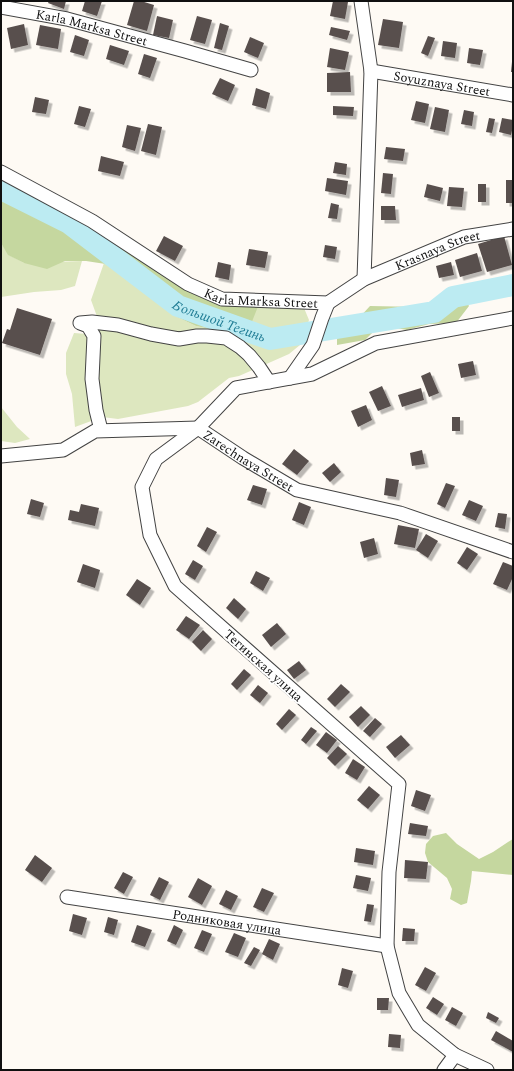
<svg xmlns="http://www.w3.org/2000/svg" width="514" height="1071" font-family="Spectral,serif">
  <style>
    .green { fill: #dde7bf }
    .forest { fill: #c5d79f }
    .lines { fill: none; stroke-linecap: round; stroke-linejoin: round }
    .river { stroke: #bcebf2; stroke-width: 22 }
    .building { fill: #584f4d; filter: url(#shadow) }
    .minor-casing { stroke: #434343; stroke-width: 15 }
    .minor { stroke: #fff; stroke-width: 13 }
    .labels { text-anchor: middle; stroke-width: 4; stroke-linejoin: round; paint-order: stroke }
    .street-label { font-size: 13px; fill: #101010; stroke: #fff }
    .water-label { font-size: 14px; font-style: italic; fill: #1f7c94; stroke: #fff }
  </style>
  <defs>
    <filter id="shadow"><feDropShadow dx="3.5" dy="3.5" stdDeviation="0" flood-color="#0004"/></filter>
  </defs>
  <rect width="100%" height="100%" fill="#fefaf4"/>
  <g class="green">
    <polygon points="1,243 9,255 24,263 82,261 75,286 61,290 34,292 1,297"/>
    <polygon points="104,263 112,265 118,274 151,292 175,316 196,326 225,332 259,304 304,308 309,320 300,345 289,354 239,376 229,378 198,402 188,406 118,419 102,417 75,427 72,394 66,374 66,353 74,333 87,334 99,322 91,300"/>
    <polygon points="1,407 17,427 30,439 15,443 1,441"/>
  </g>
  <g class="forest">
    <polygon points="1,172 188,284 259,304 251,324 225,332 196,326 175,316 151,292 118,274 112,265 86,261 65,261 47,269 24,263 8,255 1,243"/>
    <polygon points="465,299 469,306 456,323 429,324 407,330 380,325 365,340 337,345 337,321 358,319 370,306 422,307 443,300"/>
    <polygon points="446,833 457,844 479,859 493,852 508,842 513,839 513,875 472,871 471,881 467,903 461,905 450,899 452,889 447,878 428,862 425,853 426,844 433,836"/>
  </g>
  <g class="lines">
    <path class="river" id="s1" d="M1,189L69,223L178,306L270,339L434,312L453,297L513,285"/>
  </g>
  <g class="building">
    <polygon points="49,1 66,1 64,9 48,3"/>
    <polygon points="85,1 102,1 97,16 82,11"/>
    <polygon points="134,1 141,1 154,5 147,31 127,25"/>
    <polygon points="333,1 348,2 345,19 330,16"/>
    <polygon points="157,16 173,20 169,38 153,35"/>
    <polygon points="197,16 212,20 205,44 190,40"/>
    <polygon points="383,19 403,22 399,48 378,45"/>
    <polygon points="220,23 229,26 222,50 214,48"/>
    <polygon points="24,24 28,45 11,49 7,28"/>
    <polygon points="40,25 61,29 58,49 36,45"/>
    <polygon points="331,27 350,31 347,40 329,35"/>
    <polygon points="75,35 89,40 84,56 70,52"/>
    <polygon points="428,36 435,38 428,56 421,53"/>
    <polygon points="250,37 264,43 258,58 244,52"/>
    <polygon points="443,41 457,43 455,58 441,56"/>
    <polygon points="110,45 129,51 124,65 106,59"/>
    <polygon points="330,48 349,52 345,70 327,67"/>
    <polygon points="469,48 483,50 480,65 467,63"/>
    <polygon points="144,54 157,58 150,78 138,74"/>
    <polygon points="512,62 513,62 513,72 511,72"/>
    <polygon points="350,72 351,92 327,92 327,73"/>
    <polygon points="220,78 235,85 228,101 212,94"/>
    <polygon points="256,88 270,93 266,109 252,105"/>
    <polygon points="35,97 49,100 46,114 32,112"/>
    <polygon points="416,101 429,104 425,123 411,120"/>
    <polygon points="79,106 91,109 85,127 74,124"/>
    <polygon points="333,106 354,107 353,116 333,115"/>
    <polygon points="435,107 449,110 445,132 430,129"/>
    <polygon points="464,110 474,112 472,126 461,124"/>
    <polygon points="489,118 495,119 492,133 486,132"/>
    <polygon points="502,118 513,120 513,126 511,135 499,132"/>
    <polygon points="148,124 162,127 156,155 141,151"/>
    <polygon points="127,125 141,128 135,151 122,147"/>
    <polygon points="386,147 405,149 403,161 384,159"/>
    <polygon points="101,156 124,162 120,176 98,171"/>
    <polygon points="335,162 347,164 346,175 333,173"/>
    <polygon points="383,173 393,174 391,194 381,193"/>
    <polygon points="327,178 348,181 346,195 325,191"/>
    <rect x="506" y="180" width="7" height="23"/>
    <polygon points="427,184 443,188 440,201 424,197"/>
    <rect x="478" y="184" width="8" height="18"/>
    <polygon points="449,187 464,188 462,207 447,206"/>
    <polygon points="331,203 339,205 337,219 328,218"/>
    <polygon points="381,206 395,206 396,220 381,220"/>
    <polygon points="164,236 183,246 175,261 156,251"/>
    <polygon points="504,236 512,265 487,272 478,244"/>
    <polygon points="325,245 337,247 335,259 323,257"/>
    <polygon points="249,249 268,252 265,268 246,265"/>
    <polygon points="477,253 482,271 460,277 455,260"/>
    <polygon points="218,262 231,265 229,280 215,277"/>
    <polygon points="451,262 454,275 439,278 436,266"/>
    <polygon points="17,308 52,319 40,355 2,343 7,329 10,330"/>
    <polygon points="473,361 476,375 461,378 458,364"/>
    <polygon points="430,372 439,393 429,397 421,376"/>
    <polygon points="382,386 391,406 378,411 369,392"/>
    <polygon points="421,388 424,400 402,407 398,395"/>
    <polygon points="366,405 372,420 358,427 351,411"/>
    <rect x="452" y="417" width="8" height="14"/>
    <polygon points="294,449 309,461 297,475 282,464"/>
    <polygon points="422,450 425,464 412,466 410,453"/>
    <polygon points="334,463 341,472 330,482 322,473"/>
    <polygon points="386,478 399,480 396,497 384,495"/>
    <polygon points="446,483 455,486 445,508 437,504"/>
    <polygon points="253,485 267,489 262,505 247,500"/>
    <polygon points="31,499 44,503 40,517 27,514"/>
    <polygon points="469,500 483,506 476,521 462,515"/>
    <polygon points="299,502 311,507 304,525 292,520"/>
    <polygon points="81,504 99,508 95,526 68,520 70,510 79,512"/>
    <polygon points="498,513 507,514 505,529 495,527"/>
    <polygon points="398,525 419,529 415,548 394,544"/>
    <polygon points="207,527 217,532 206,552 197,546"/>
    <polygon points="426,534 438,541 428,558 416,550"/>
    <polygon points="374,538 378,554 364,558 360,542"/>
    <polygon points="467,547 478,554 467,570 457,563"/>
    <polygon points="193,560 203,566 195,580 185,574"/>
    <polygon points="503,562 513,566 513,577 507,590 493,584"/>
    <polygon points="83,564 100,570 95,588 77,582"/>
    <polygon points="256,571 270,578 263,591 250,583"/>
    <polygon points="137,579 151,588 140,605 126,595"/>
    <polygon points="234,598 246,609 238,619 226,608"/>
    <polygon points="186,616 200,625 189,639 176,630"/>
    <polygon points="277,623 286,634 271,647 262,635"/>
    <polygon points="203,630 212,639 201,651 192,642"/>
    <polygon points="299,661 306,670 294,679 287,670"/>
    <polygon points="244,669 251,675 237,690 231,684"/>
    <polygon points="341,684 350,692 335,707 327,699"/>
    <polygon points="258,685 268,693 260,703 250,695"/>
    <polygon points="361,706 370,715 358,727 349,717"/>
    <polygon points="289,709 296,715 282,730 276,724"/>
    <polygon points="375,718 382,724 370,737 363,731"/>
    <polygon points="311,727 317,731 306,744 301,740"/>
    <polygon points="326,732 337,740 327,753 316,745"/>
    <polygon points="401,735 410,745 395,758 386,747"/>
    <polygon points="338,746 347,754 335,766 327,758"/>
    <polygon points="353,759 365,767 357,780 345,773"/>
    <polygon points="369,786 380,795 368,809 357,800"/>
    <polygon points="416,790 431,795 425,811 411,806"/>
    <polygon points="410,823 428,826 426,836 408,834"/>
    <polygon points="356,848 375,851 373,865 354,862"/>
    <polygon points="35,855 52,868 42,882 25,870"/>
    <polygon points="405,860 428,862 426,879 404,878"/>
    <polygon points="123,872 133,877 124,894 114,888"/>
    <polygon points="356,875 371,878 368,891 353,888"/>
    <polygon points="159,877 169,882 160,900 150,895"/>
    <polygon points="198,878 212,886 202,905 188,897"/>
    <polygon points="262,888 274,893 264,912 253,907"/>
    <polygon points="226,890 238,896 231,910 219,904"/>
    <polygon points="367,904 374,905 371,922 364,921"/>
    <polygon points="73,914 87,918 82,935 69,931"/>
    <polygon points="108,917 118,920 114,935 104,932"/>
    <polygon points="137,925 152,930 145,947 131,942"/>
    <polygon points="174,925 183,930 176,945 167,941"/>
    <polygon points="403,928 415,929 414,941 402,941"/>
    <polygon points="202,930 212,934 204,952 194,948"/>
    <polygon points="234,933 246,938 238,957 225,952"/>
    <polygon points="269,939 280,944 273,960 262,954"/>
    <polygon points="254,947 260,950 251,966 244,963"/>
    <polygon points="425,967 436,973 426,991 415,985"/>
    <polygon points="342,968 353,971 348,988 338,985"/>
    <polygon points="433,997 444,1004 437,1015 426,1008"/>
    <polygon points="377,998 389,998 388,1010 377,1010"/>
    <polygon points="452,1007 463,1013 456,1026 445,1020"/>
    <polygon points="488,1012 499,1018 496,1023 486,1018"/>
    <polygon points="496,1031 513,1041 513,1052 491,1040"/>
    <polygon points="389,1034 401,1035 400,1048 388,1047"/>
  </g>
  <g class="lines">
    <defs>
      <g id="minor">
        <polyline points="361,1 371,71 364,279"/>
        <path id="s2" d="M1,7L67,19L185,51L251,70"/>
        <path id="s3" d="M371,71L513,95"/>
        <path id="s4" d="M1,172L92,221L188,284L222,299L328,303L364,279L464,237L513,229"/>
        <polyline points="290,378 313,345 322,318 328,303"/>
        <path id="s5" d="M198,428L243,458L297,490L400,513L513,552"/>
        <polyline points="101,430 96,410 92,379 94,336 88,326 80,323 92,322 118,325 151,334 179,339 197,336 207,336 226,338 240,347 249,355 259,367 269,382"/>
        <polyline points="1,456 63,450 95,431 198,428"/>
        <path id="s6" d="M67,897L387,946"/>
        <polyline points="444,1070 455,1055"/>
        <polyline points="487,1070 455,1055 418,1025 399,993 387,946 389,872 399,784 175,586 150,535 142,487 156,459 198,428 236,388 312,374 376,343 513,318"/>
      </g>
    </defs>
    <use href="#minor" class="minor-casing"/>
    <use href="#minor" class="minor"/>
  </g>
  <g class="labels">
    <g class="street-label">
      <text dy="5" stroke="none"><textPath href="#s2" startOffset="93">Karla Marksa Street</textPath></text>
      <text dy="5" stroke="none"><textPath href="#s3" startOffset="72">Soyuznaya Street</textPath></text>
      <text dy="5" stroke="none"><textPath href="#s4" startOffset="484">Krasnaya Street</textPath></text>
      <text dy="5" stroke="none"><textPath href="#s4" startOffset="294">Karla Marksa Street</textPath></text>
      <text dy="5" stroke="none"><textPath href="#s5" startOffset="60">Zarechnaya Street</textPath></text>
      <text transform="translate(264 665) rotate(42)" y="5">Тегинская улица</text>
      <text dy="5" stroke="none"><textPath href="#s6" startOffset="162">Родниковая улица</textPath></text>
    </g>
    <g class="water-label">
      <text dy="5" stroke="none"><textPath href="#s1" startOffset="257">Большой Тегинь</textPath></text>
    </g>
  </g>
  <rect width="514" height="1071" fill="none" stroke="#101010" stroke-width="4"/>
</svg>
